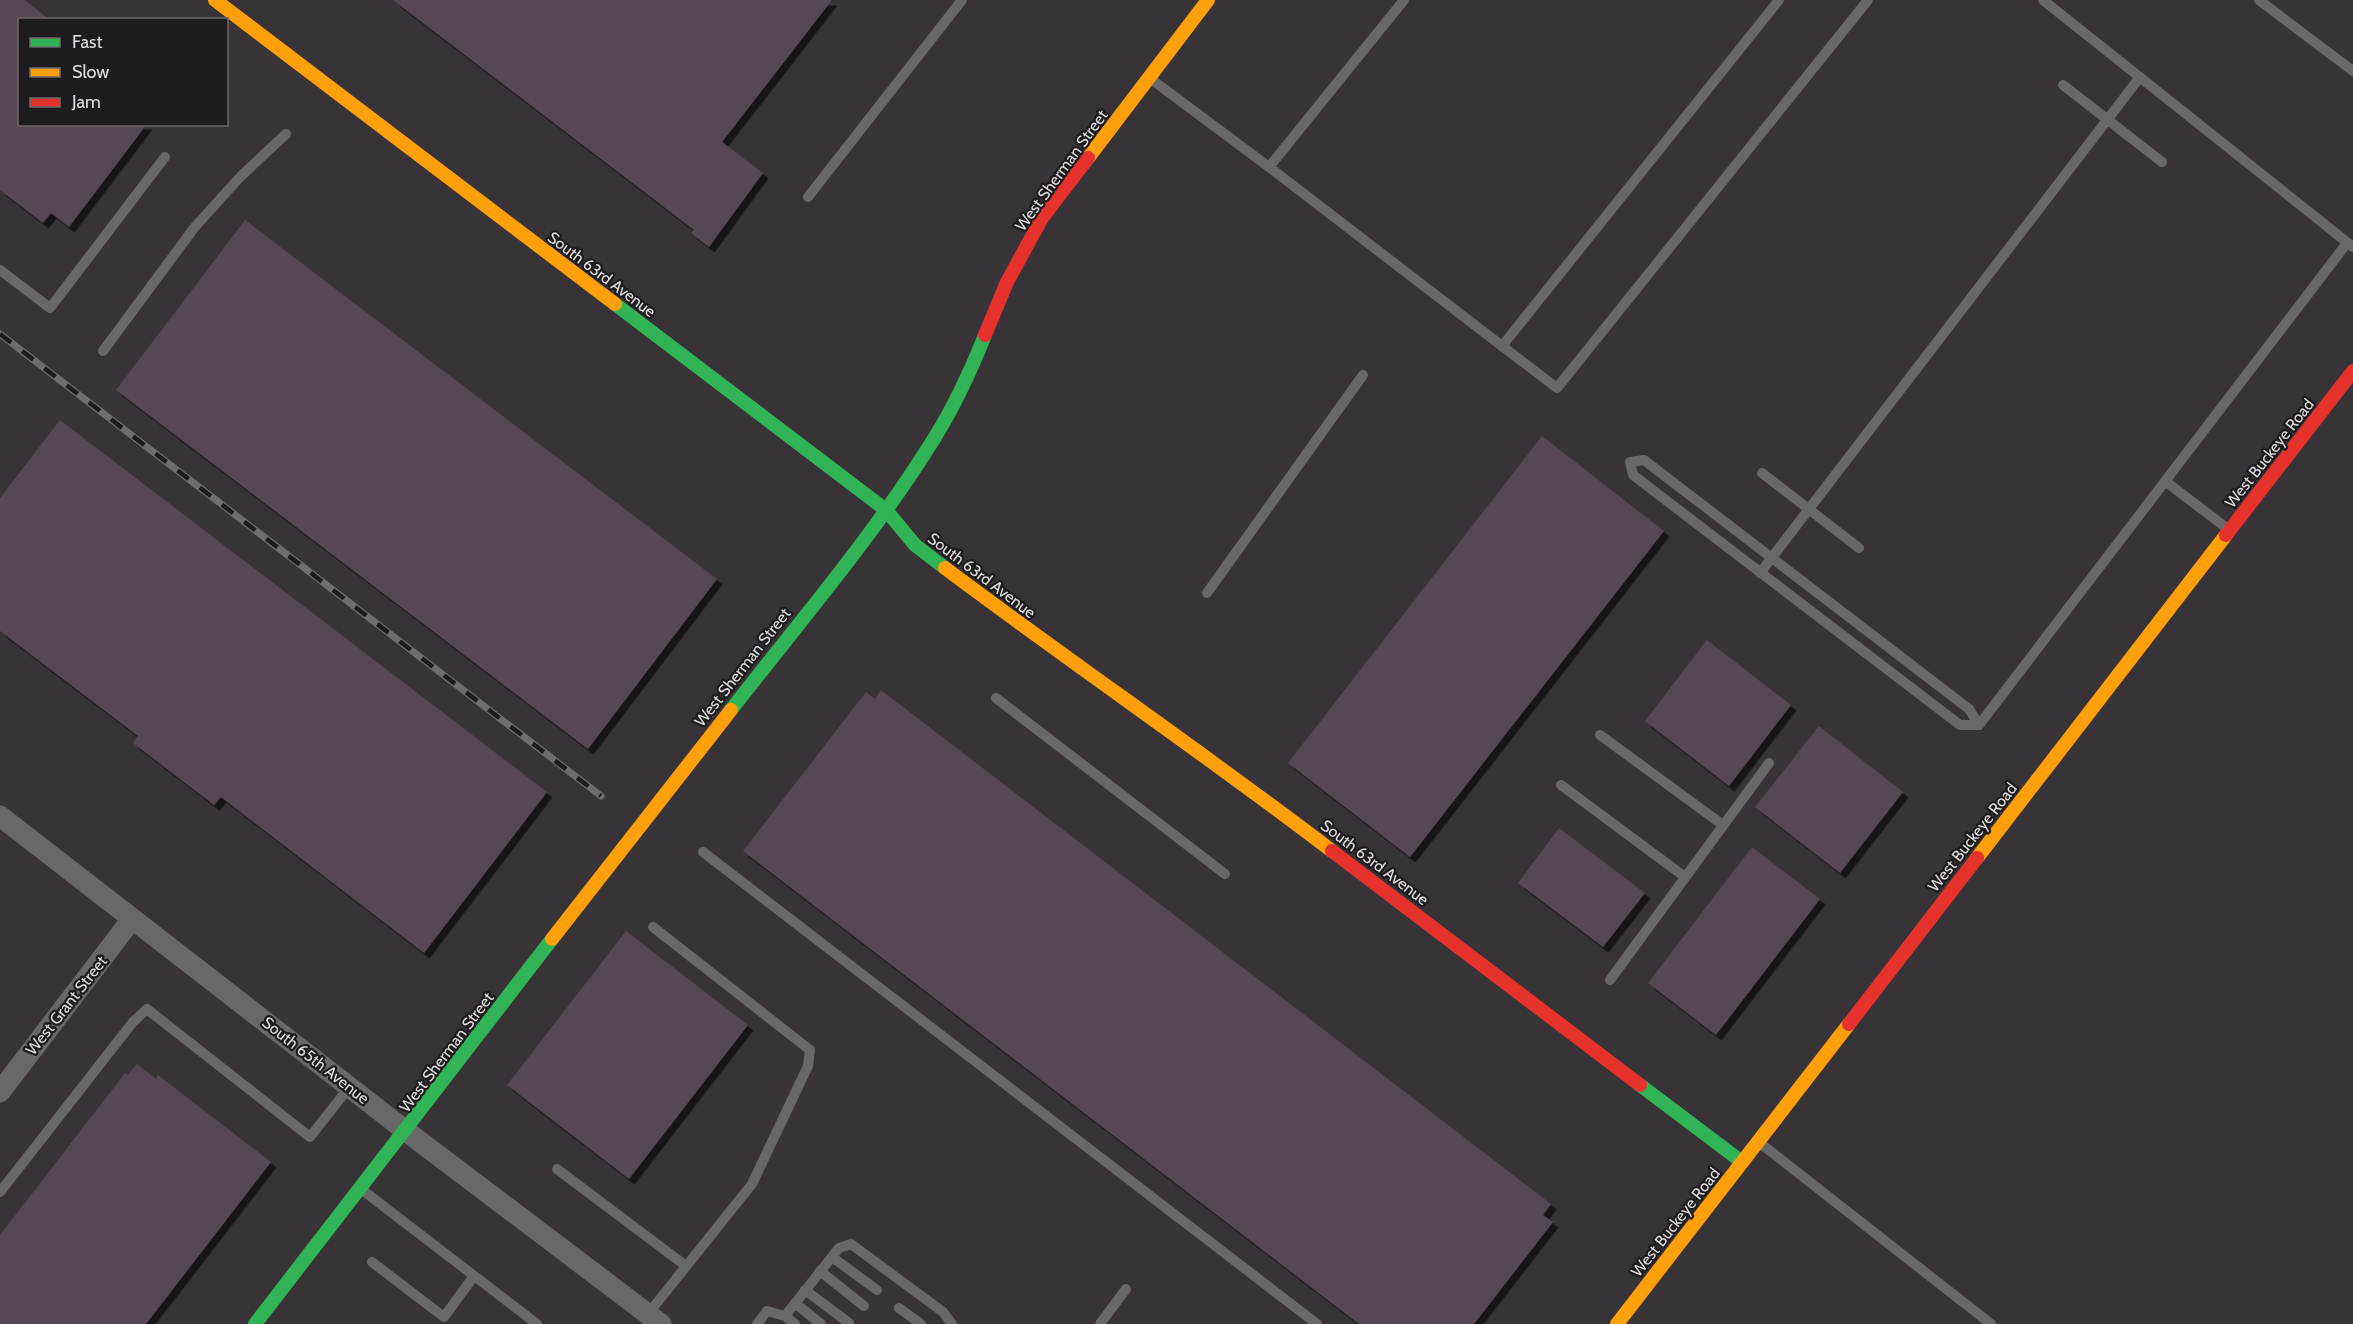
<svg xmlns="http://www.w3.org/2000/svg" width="2353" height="1324" font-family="Cabin,sans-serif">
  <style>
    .building { fill: #554652; filter: url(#shadow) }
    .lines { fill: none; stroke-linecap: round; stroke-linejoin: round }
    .lane { stroke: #686868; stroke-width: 10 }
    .street { stroke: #686868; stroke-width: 21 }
    .fast { stroke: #30b455; stroke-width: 14 }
    .slow { stroke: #ff9f0a; stroke-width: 14 }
    .jam { stroke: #e5322d; stroke-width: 14 }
    .rail-casing { stroke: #6f6e6f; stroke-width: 7 }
    .rail { stroke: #1d1b1d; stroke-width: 4.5; stroke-dasharray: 14; stroke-linecap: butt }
    .labels { text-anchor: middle; stroke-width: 4.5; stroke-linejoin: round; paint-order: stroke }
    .street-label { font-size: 16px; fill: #e0dddf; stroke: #1d1b1d }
  </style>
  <defs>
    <filter id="shadow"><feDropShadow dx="5.5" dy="5.5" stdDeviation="0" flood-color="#0009"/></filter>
  </defs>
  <rect width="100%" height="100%" fill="#373336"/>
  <g class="building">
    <polygon points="0,0 25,0 50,20 20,20 20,124 147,124 69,227 51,213 43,223 0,190"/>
    <polygon points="393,0 832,0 722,142 763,173 709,247 691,233 694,230"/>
    <polygon points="245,220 717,579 588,749 116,390"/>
    <polygon points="60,420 547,792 424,953 221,797 214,805 133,743 138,736 0,631 0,498"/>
    <polygon points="1542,436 1664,531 1410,857 1288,763"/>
    <polygon points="1707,640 1791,705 1729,786 1645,721"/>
    <polygon points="881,690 1551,1204 1543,1215 1553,1222 1474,1324 1359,1324 743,851 866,692 875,699"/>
    <polygon points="1819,726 1903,792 1840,873 1755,807"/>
    <polygon points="1559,828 1645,893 1603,947 1518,883"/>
    <polygon points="1752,847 1820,899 1716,1035 1648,983"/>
    <polygon points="626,931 748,1025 629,1179 507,1085"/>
    <polygon points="137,1064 156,1079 158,1075 271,1162 146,1324 0,1324 0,1235 125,1073 128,1075"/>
  </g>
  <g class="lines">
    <g class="lane">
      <polyline points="2043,0 2353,247"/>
      <polyline points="2259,0 2353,71"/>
      <polyline points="1151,79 1269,167 1404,0"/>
      <polyline points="2063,85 2162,162"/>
      <polyline points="1269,167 1502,346 1779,0"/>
      <polyline points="808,197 962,0"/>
      <polyline points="0,270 50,308 165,157"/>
      <polyline points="1502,346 1557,388 1868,0"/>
      <polyline points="103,351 194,228 240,177 286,134"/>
      <polygon points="1644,460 1969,709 1979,725 1960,725 1633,475 1630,462"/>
      <polyline points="1762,473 1859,548"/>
      <polyline points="2165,481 2228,529"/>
      <polyline points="1760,573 2140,77"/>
      <polyline points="1207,593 1363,375"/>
      <polyline points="996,698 1225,874"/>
      <polyline points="1979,725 2347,243"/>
      <polyline points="1600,735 1723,825"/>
      <polyline points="1561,785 1685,877"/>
      <polyline points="703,852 1317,1324"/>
      <polyline points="1610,980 1769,763"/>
      <polyline points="1760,1143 1991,1324"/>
      <polyline points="557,1169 686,1266"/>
      <polyline points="361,1189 537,1324"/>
      <polyline points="0,1192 133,1022 147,1009 310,1137 350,1086"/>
      <polyline points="832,1257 877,1290"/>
      <polyline points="372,1262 444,1317 474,1276"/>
      <polyline points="820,1271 864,1306"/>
      <polyline points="805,1290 849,1323"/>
      <polyline points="795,1303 821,1324"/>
      <polyline points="899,1308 921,1324"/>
      <polyline points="648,1314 752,1184 808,1066 810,1050 653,927"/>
      <polyline points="785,1316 839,1248 851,1244 943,1312 952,1324"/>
      <polyline points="757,1324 767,1311 785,1316 795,1324"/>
      <polyline points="1100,1324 1126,1289"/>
    </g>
    <g class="street">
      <polyline points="0,816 406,1131 661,1324"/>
      <polyline points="0,1092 132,919"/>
    </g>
    <g class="fast">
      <polyline points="615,304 886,510 915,545 945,568"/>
      <path d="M731,710C800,621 876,533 935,437C955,405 971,370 985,335"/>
      <polyline points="1640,1085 1742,1162"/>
      <polyline points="255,1324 552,939"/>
    </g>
    <g class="slow">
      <polyline points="215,0 615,304"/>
      <polyline points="1088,158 1208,0"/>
      <path d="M945,568C1073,664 1205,754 1332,851"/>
      <polyline points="1977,858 2226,535"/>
      <polyline points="552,939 731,710"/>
      <polyline points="1617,1324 1849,1024"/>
    </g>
    <g class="jam">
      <polyline points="985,335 1007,282 1042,218 1088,158"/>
      <polyline points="2226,535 2353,371"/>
      <polyline points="1332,851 1640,1085"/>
      <polyline points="1849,1024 1977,858"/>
    </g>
    <defs>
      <polyline id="rail" points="0,334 601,796"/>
    </defs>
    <use href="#rail" class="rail-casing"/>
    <use href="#rail" class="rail"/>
  </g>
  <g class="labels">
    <g class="street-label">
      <text transform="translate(1061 170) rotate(-54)" y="6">West Sherman Street</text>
      <text transform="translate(602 274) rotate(37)" y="6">South 63rd Avenue</text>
      <text transform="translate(2269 453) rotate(-52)" y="6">West Buckeye Road</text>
      <text transform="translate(982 575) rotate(37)" y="6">South 63rd Avenue</text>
      <text transform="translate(742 667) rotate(-52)" y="6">West Sherman Street</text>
      <text transform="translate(1972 837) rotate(-52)" y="6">West Buckeye Road</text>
      <text transform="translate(1375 862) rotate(37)" y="6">South 63rd Avenue</text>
      <text transform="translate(66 1005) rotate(-52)" y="6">West Grant Street</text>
      <text transform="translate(446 1052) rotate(-53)" y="6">West Sherman Street</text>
      <text transform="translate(316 1060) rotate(38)" y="6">South 65th Avenue</text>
      <text transform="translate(1675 1222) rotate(-52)" y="6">West Buckeye Road</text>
    </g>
  </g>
  <rect x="18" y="18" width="210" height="108" fill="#1d1b1d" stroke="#6b696b" stroke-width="1.5"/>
  <rect x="30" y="38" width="30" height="9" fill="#30b455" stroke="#6b696b" stroke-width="1.5"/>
  <text x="72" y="48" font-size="18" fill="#e0dddf">Fast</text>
  <rect x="30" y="68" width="30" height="9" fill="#ff9f0a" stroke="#6b696b" stroke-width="1.5"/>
  <text x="72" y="78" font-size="18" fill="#e0dddf">Slow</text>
  <rect x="30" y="98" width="30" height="9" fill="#e5322d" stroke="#6b696b" stroke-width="1.5"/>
  <text x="72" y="108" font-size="18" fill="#e0dddf">Jam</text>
</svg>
